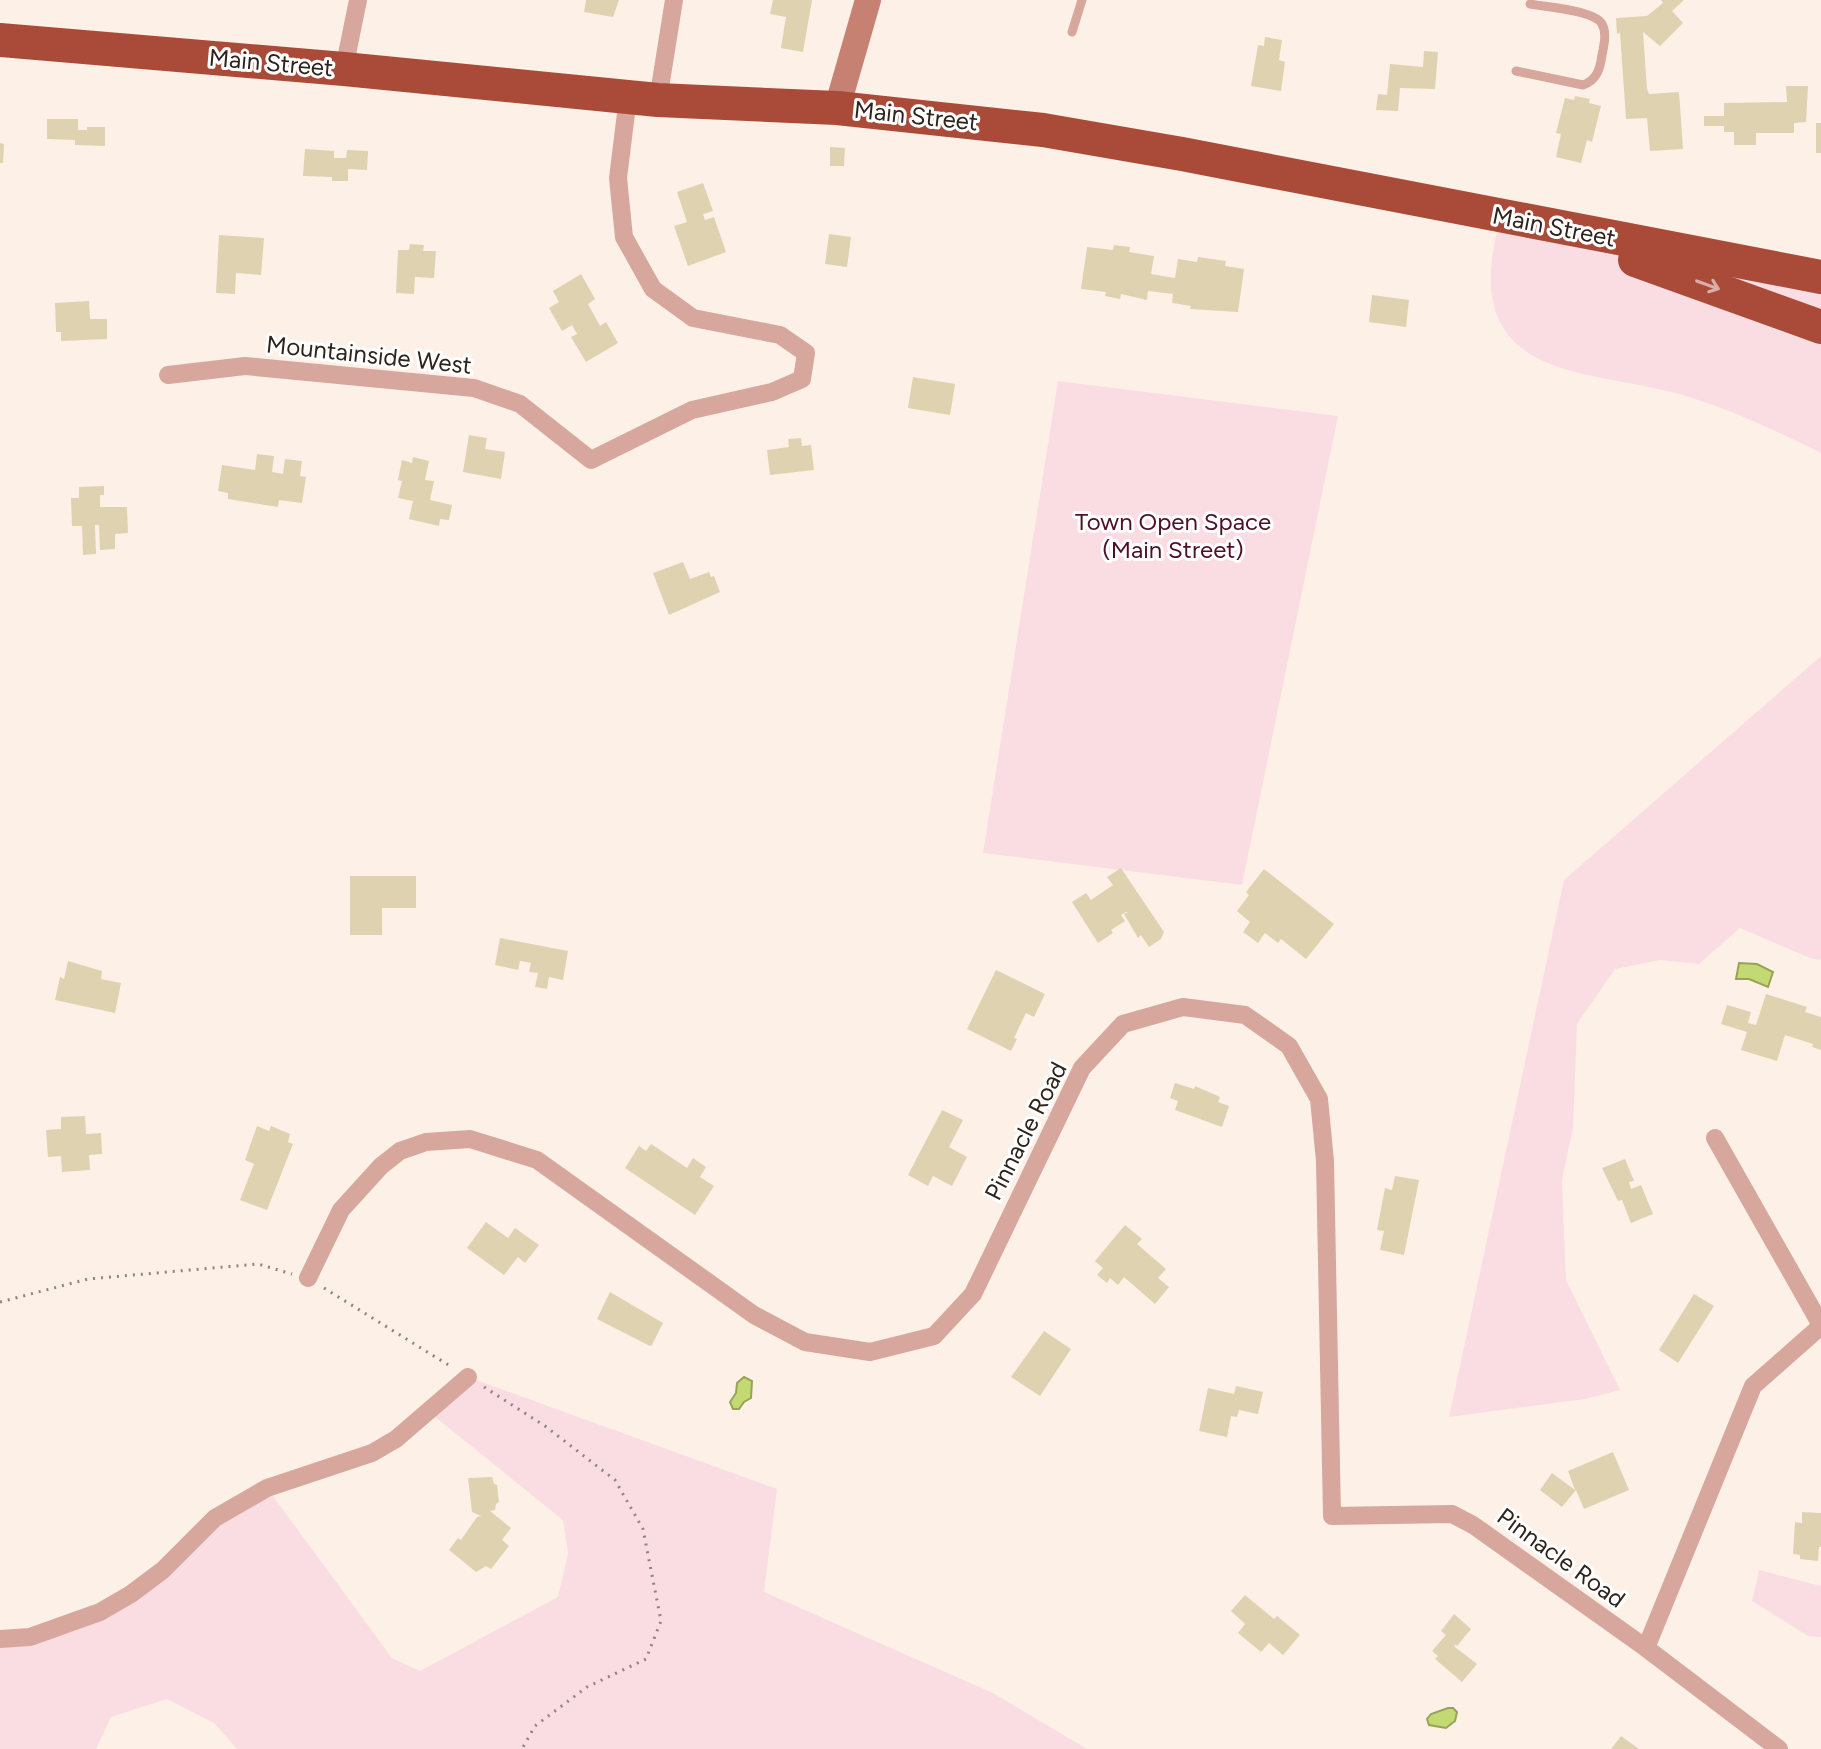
<svg xmlns="http://www.w3.org/2000/svg" width="1821" height="1749" font-family="Figtree,sans-serif">
  <style>
    .green { fill: #fadde3 }
    .water { fill: #c3d974; stroke: #97a359; stroke-width: 2 }
    .building { fill: #dfd2b1 }
    .lines { fill: none; stroke-linecap: round; stroke-linejoin: round }
    .path { stroke: #90847b; stroke-width: 3; stroke-dasharray: 2 6; stroke-linecap: butt }
    .lane { stroke: #d7a79d; stroke-width: 9 }
    .street { stroke: #d7a79d; stroke-width: 18 }
    .secondary { stroke: #c68173; stroke-width: 26 }
    .highway { stroke: #aa4b3a; stroke-width: 34 }
    .oneway { stroke: #d9aea6 }
    .labels { text-anchor: middle; stroke-width: 6; stroke-linejoin: round; paint-order: stroke }
    .street-label { font-size: 24px; fill: #2f241b; stroke: #fff }
    .park-label { font-size: 24px; fill: #4f1027; stroke: #fff }
  </style>
  <rect width="100%" height="100%" fill="#fdf1e7"/>
  <g class="green">
    <path d="M1501,217L1821,277V453C1772,429 1720,404 1667,391C1587,371 1478,376 1492,259C1493,245 1498,231 1501,217Z"/>
    <polygon points="1058,381 1338,416 1242,885 983,853"/>
    <polygon points="1821,656 1821,960 1810,958 1740,928 1699,964 1660,960 1615,969 1577,1024 1573,1128 1562,1180 1566,1280 1620,1390 1585,1399 1449,1417 1564,880"/>
    <polygon points="468,1377 777,1489 764,1592 993,1693 1087,1749 237,1749 214,1723 167,1699 111,1717 96,1749 0,1749 0,1639 100,1612 267,1488 392,1658 420,1671 558,1597 568,1553 563,1520 429,1412"/>
    <polygon points="1759,1570 1821,1586 1821,1637 1808,1636 1752,1601"/>
  </g>
  <g class="water">
    <polygon points="1739,963 1757,964 1773,972 1768,987 1749,979 1736,979"/>
    <polygon points="744,1377 752,1381 751,1398 744,1402 739,1409 733,1409 730,1402 736,1393 737,1383"/>
    <polygon points="1448,1708 1453,1708 1457,1712 1455,1721 1446,1728 1429,1725 1427,1719 1431,1714"/>
  </g>
  <g class="building">
    <polygon points="586,0 619,0 613,17 584,12"/>
    <polygon points="773,0 812,0 803,52 781,48 786,17 770,14"/>
    <polygon points="1661,0 1684,0 1672,11 1683,23 1660,46 1643,32 1647,89 1649,94 1679,92 1683,149 1650,151 1647,118 1626,119 1620,33 1617,34 1616,18 1647,16 1663,3"/>
    <polygon points="1265,37 1282,40 1279,60 1285,62 1281,91 1251,86 1258,45 1264,46"/>
    <polygon points="1424,51 1438,52 1435,89 1400,88 1398,111 1376,110 1378,94 1387,95 1390,64 1423,67"/>
    <polygon points="1786,86 1808,86 1806,122 1794,123 1794,133 1756,133 1756,145 1734,145 1734,132 1724,132 1724,126 1704,126 1704,116 1724,116 1724,103 1787,102"/>
    <polygon points="1575,96 1590,99 1589,103 1601,106 1592,142 1587,140 1581,163 1556,157 1561,134 1556,133 1565,98 1574,100"/>
    <polygon points="47,119 78,119 78,130 87,130 87,127 105,127 105,146 75,145 75,140 47,139"/>
    <rect x="1816" y="123" width="5" height="30"/>
    <polygon points="0,143 4,144 3,163 0,163"/>
    <polygon points="830,147 845,148 844,166 830,166"/>
    <polygon points="305,149 334,151 334,158 346,158 347,150 368,151 367,170 348,169 348,181 332,181 332,177 303,176"/>
    <polygon points="703,183 713,211 703,214 705,220 714,217 726,252 688,266 674,226 687,222 677,192"/>
    <polygon points="829,234 851,237 847,267 825,264"/>
    <polygon points="219,235 264,238 261,275 236,273 235,294 216,293"/>
    <polygon points="410,244 424,245 423,251 436,251 434,278 415,277 414,294 396,293 398,250 409,250"/>
    <polygon points="1114,245 1130,247 1129,252 1154,256 1151,274 1175,278 1178,259 1197,262 1198,257 1226,261 1225,266 1244,269 1238,312 1190,309 1191,306 1172,303 1173,294 1148,291 1147,300 1121,294 1120,299 1105,296 1106,292 1081,289 1087,247 1113,250"/>
    <polygon points="581,274 595,299 588,304 600,326 606,322 618,343 586,362 571,337 577,334 572,325 562,331 549,308 559,302 553,291"/>
    <polygon points="1372,295 1409,300 1406,327 1369,322"/>
    <polygon points="89,301 90,319 107,319 107,339 61,341 61,332 56,332 55,303"/>
    <polygon points="913,377 955,384 950,415 908,408"/>
    <polygon points="469,435 487,438 485,449 505,452 501,479 463,472"/>
    <polygon points="801,438 802,446 811,445 814,470 770,475 767,450 789,447 788,439"/>
    <polygon points="257,454 274,456 272,472 283,474 285,459 302,461 300,476 306,477 302,503 279,500 278,507 228,499 228,493 218,491 222,465 255,470"/>
    <polygon points="413,457 429,461 425,480 434,481 430,500 452,505 449,520 440,519 439,526 409,519 413,501 398,498 402,481 398,480 402,460 412,463"/>
    <polygon points="104,486 104,495 100,495 100,507 127,507 128,533 115,534 115,549 100,550 99,525 95,525 96,554 83,555 82,526 72,526 71,498 79,498 79,487"/>
    <polygon points="683,562 690,579 709,572 711,577 714,576 720,592 669,615 653,573"/>
    <polygon points="1121,868 1164,932 1161,939 1149,947 1141,935 1138,938 1124,914 1128,912 1126,912 1121,915 1125,921 1111,930 1113,933 1098,943 1072,902 1086,893 1091,900 1113,885 1107,877"/>
    <polygon points="1264,869 1334,924 1306,959 1281,939 1278,943 1265,933 1258,943 1243,932 1250,922 1237,911 1249,895 1246,892"/>
    <polygon points="350,876 416,876 416,908 382,908 382,935 350,935"/>
    <polygon points="500,938 568,951 563,980 549,977 547,989 535,987 538,973 529,972 531,963 520,961 518,970 495,965"/>
    <polygon points="68,961 102,971 101,979 121,983 115,1013 55,1000 60,977 64,979"/>
    <polygon points="996,970 1045,994 1034,1017 1026,1013 1014,1038 1017,1039 1011,1051 967,1029"/>
    <polygon points="1766,994 1807,1007 1805,1012 1821,1017 1821,1050 1812,1047 1813,1044 1785,1035 1777,1061 1741,1050 1747,1032 1721,1024 1727,1005 1751,1012 1748,1023 1756,1025"/>
    <polygon points="1175,1083 1194,1089 1195,1086 1220,1097 1218,1102 1229,1106 1222,1127 1175,1110 1178,1101 1170,1098"/>
    <polygon points="942,1110 963,1120 949,1147 967,1157 952,1186 933,1176 928,1186 908,1175"/>
    <polygon points="85,1116 86,1134 101,1133 102,1154 89,1155 90,1170 62,1172 61,1156 48,1157 46,1130 61,1129 61,1117"/>
    <polygon points="257,1126 269,1131 271,1126 290,1134 288,1142 293,1144 267,1210 240,1200 254,1164 245,1160"/>
    <polygon points="651,1144 687,1168 693,1158 706,1167 700,1177 714,1186 695,1215 625,1168 639,1146 646,1151"/>
    <polygon points="1625,1159 1634,1181 1629,1182 1631,1189 1641,1185 1653,1214 1631,1223 1622,1200 1618,1201 1602,1168"/>
    <polygon points="1395,1176 1419,1180 1404,1255 1380,1250 1384,1231 1377,1230 1385,1188 1392,1190"/>
    <polygon points="486,1222 508,1238 515,1228 539,1245 525,1263 518,1257 504,1275 467,1248"/>
    <polygon points="1125,1225 1142,1239 1137,1244 1166,1269 1158,1278 1169,1287 1155,1304 1124,1277 1118,1285 1110,1278 1107,1283 1097,1275 1103,1268 1095,1261"/>
    <polygon points="610,1292 663,1323 652,1345 650,1346 597,1319"/>
    <polygon points="1694,1294 1714,1306 1678,1363 1659,1350"/>
    <polygon points="1044,1331 1071,1349 1040,1396 1011,1377"/>
    <polygon points="1236,1386 1263,1392 1258,1414 1239,1410 1237,1417 1231,1416 1227,1437 1199,1431 1208,1388 1234,1394"/>
    <polygon points="1613,1452 1629,1490 1584,1509 1576,1490 1562,1507 1540,1490 1552,1473 1575,1490 1568,1471"/>
    <polygon points="492,1477 494,1484 497,1485 499,1502 496,1504 495,1510 490,1511 511,1528 502,1540 509,1546 491,1569 486,1566 476,1572 449,1550 458,1538 461,1540 477,1517 481,1516 472,1512 468,1478"/>
    <polygon points="1802,1512 1821,1513 1821,1547 1819,1547 1818,1561 1800,1559 1800,1555 1793,1554 1795,1522 1802,1523"/>
    <polygon points="1245,1595 1274,1619 1277,1616 1300,1635 1283,1655 1269,1643 1261,1652 1238,1633 1245,1624 1231,1611"/>
    <polygon points="1454,1614 1471,1629 1457,1646 1454,1644 1455,1647 1477,1664 1462,1682 1435,1659 1438,1656 1432,1651 1446,1635 1441,1631"/>
    <polygon points="1621,1736 1639,1749 1611,1749"/>
  </g>
  <g class="lines">
    <g class="path">
      <polyline points="324,1288 450,1366"/>
      <polyline points="0,1302 88,1279 258,1264 292,1274"/>
      <polyline points="484,1387 545,1426 615,1480 643,1529 661,1621 646,1659 587,1687 535,1726 522,1749"/>
    </g>
    <g class="lane">
      <polyline points="1072,32 1082,0"/>
      <path d="M1516,71L1583,85C1597,80 1600,69 1602,55C1604,45 1607,33 1602,24C1594,10 1546,7 1530,4"/>
    </g>
    <g class="street">
      <polyline points="344,69 358,0"/>
      <polyline points="658,100 674,0"/>
      <polyline points="168,375 245,366 474,388 520,404 591,460 692,410 772,392 802,379 806,353 780,335 693,318 653,289 624,237 618,178 628,97"/>
      <polyline points="1715,1138 1821,1325"/>
      <polyline points="308,1278 341,1210 381,1166 400,1151 426,1142 470,1139 537,1160 754,1315 805,1342 870,1352 934,1336 973,1294 1082,1068 1123,1024 1183,1007 1245,1015 1289,1046 1319,1099 1325,1161 1332,1516 1452,1514 1473,1525 1646,1648 1779,1749"/>
      <polyline points="0,1639 30,1637 100,1612 131,1594 163,1570 215,1518 267,1488 372,1453 396,1439 468,1377"/>
      <polyline points="1646,1648 1753,1386 1821,1326"/>
    </g>
    <polyline class="secondary" points="837,108 868,0"/>
    <g class="highway">
      <polyline points="0,40 344,69 658,100 837,108 1043,130 1182,154 1821,277"/>
      <polyline points="1635,260 1821,327"/>
    </g>
  </g>
  <defs><path id="oneway-shaft" d="M-6 0H5M1.5-3L5.5 0L1.5 3" fill="none" stroke-width="1.6" stroke-linecap="round" stroke-linejoin="round" transform="scale(2)"/></defs>
  <use class="oneway" href="#oneway-shaft" transform="translate(1708 285) rotate(20)"/>
  <g class="labels">
    <g class="street-label">
      <text transform="translate(271 63) rotate(5)" y="8">Main Street</text>
      <text transform="translate(916 116) rotate(6)" y="8">Main Street</text>
      <text transform="translate(1554 227) rotate(11)" y="8">Main Street</text>
      <text transform="translate(369 355) rotate(6)" y="8">Mountainside West</text>
      <text transform="translate(1026 1131) rotate(-63)" y="8">Pinnacle Road</text>
      <text transform="translate(1561 1558) rotate(36)" y="8">Pinnacle Road</text>
    </g>
    <g class="park-label">
      <text x="1173" y="530">Town Open Space<tspan x="1173" dy="28">(Main Street)</tspan></text>
    </g>
  </g>
</svg>
